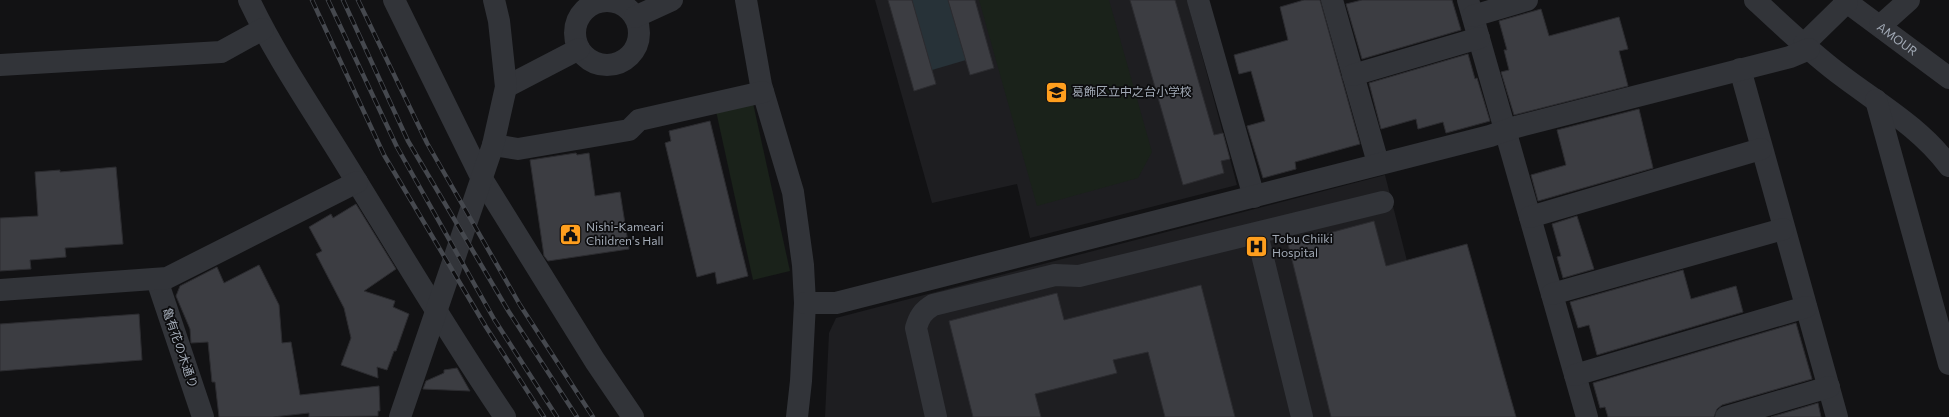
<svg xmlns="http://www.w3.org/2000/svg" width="1949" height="417" font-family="Commissioner,'Noto Sans JP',sans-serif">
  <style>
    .built { fill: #1e1e21 }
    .green { fill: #1a221a }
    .water { fill: #273238 }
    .building { fill: #3c3d42; stroke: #2c2c30 }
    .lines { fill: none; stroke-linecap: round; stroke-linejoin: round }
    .minor { stroke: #323439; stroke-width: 22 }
    .rail-casing { stroke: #45484e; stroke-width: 4.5 }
    .rail { stroke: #0d0d0f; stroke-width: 3; stroke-dasharray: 9; stroke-linecap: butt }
    .labels { text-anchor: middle; stroke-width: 3.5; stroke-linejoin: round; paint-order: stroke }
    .street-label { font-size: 12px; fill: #a2aab6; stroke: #0d0d0f }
    .poi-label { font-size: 12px; fill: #a2aab6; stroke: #0d0d0f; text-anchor: start }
  </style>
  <rect width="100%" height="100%" fill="#121214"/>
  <g class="built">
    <polygon points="875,0 1187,0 1237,185 1030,238 1017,184 932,203"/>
    <polygon points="1385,175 1447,417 825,417 829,333 836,318"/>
  </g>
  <g class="green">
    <polygon points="979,0 1109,0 1152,152 1138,178 1037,206"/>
    <polygon points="753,103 790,271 753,280 716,111"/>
  </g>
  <polygon class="water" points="912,0 948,0 966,60 932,70"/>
  <g class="building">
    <polygon points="888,0 912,0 936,84 914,91"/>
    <polygon points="948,0 975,0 994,68 970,75"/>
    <polygon points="1130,0 1175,0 1214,135 1223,133 1230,159 1221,161 1224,173 1183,185"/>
    <polygon points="1304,0 1320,0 1360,144 1295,162 1296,169 1263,178 1247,126 1265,121 1251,71 1239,74 1234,55 1288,40 1280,7"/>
    <polygon points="1362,0 1452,0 1461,30 1362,59 1346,4"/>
    <polygon points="1541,9 1549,36 1619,17 1628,49 1619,51 1628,86 1514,115 1501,72 1509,70 1504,50 1507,50 1499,21"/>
    <polygon points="1468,54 1475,79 1477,78 1490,121 1446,133 1443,122 1418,129 1416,119 1381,129 1369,83"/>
    <polygon points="1639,109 1653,168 1538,201 1531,175 1566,165 1557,130"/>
    <polygon points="710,121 748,276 717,284 715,272 697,277 665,143 671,141 669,131"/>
    <polygon points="576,153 577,155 589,153 595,196 620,192 629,249 548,261 544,256 530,160"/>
    <polygon points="116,167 123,244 65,248 66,257 30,260 31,269 0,271 0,218 38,216 35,172 60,170 60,172"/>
    <polygon points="356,204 396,269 364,291 395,301 393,307 409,314 396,351 394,351 387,370 377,367 378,378 341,365 351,338 344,308 316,254 322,251 309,227 331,214 333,218"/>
    <polygon points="1577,216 1594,269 1563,278 1557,257 1561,256 1552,224"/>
    <polygon points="1374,221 1386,266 1467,244 1516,417 1331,417 1288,244"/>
    <polygon points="259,265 279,305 282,343 291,342 300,395 379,386 380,411 378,411 378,416 309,417 309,413 273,417 219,417 215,382 212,382 208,342 191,343 190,329 176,296 180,286 217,267 224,283"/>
    <polygon points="1683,270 1691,299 1736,286 1743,312 1597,355 1589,325 1578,328 1570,302"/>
    <polygon points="1201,285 1235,417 1165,417 1148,352 1113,360 1117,373 1035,394 1041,417 973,417 949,321 1057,293 1064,320"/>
    <polygon points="139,314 142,360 0,371 0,324"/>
    <polygon points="1796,323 1812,379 1722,405 1717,409 1714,417 1608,417 1605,407 1600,408 1593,383"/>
    <polygon points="457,368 470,391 423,389 426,381 444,373 444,370"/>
    <polygon points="1818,403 1821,417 1771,417"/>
  </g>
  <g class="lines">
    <g class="minor">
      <path d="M249,0C277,59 315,113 349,169C400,252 450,336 505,417"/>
      <polyline points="394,0 482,179 595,361 633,417"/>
      <polyline points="746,0 761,85 793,192 803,265 805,303 801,381 797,417"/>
      <polyline points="1198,0 1254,197"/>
      <polyline points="1332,0 1378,163"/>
      <polyline points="1468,0 1587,417"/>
      <path d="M1755,0C1783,26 1811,53 1842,76C1879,104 1921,128 1949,166"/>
      <path id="s1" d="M1844,0L1949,78"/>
      <circle cx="607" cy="33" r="32"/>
      <polyline points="1473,16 1527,0"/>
      <polyline points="635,17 672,0"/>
      <polyline points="1880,26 1909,0"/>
      <polyline points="1804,44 1847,2"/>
      <polyline points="0,65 221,52 263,29"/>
      <polyline points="1740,69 1837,417"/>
      <polyline points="1353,75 1479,38"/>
      <polyline points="506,87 579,49"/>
      <polyline points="1876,100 1949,364"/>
      <polyline points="493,145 518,149 629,130 639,120 763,92"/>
      <polyline points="1530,217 1761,149"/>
      <polyline points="1257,234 1302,417"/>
      <polyline points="157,280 203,417"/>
      <polyline points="0,290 167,278 357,182"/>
      <polyline points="1552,294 1783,229"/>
      <polyline points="805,303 836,303 1490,136 1516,127 1790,57 1809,49"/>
      <polyline points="1575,375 1806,307"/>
      <polyline points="400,417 493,145 506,87 499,21 494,0"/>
      <path d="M936,417L916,328C919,317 923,311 933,305L1055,275L1079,276L1383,202"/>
      <polyline points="1726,417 1829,387"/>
    </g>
    <defs>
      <g id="rail">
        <polyline points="312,0 384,155 486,327 544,417"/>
        <polyline points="328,0 397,147 494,319 557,417"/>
        <polyline points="343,0 408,141 509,312 577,417"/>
        <polyline points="358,0 427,143 520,305 593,417"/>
      </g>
    </defs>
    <use href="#rail" class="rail-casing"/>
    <use href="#rail" class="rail"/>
  </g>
  <defs>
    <symbol id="school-square" viewBox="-11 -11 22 22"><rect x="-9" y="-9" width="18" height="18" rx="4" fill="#ff9f1e" stroke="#0d0d0f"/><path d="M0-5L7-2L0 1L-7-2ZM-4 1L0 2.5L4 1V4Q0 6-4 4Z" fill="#111"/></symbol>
    <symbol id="civic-square" viewBox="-11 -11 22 22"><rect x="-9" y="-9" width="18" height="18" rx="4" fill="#ff9f1e" stroke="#0d0d0f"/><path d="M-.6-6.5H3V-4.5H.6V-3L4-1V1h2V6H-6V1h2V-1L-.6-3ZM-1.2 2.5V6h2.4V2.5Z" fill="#111"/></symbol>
    <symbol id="hospital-square" viewBox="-11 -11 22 22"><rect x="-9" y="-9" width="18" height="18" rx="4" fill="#ff9f1e" stroke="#0d0d0f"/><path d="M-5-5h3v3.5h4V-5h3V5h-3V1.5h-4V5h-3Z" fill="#111"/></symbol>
  </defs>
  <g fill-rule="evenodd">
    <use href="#school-square" x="1044" y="80" width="25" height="25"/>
    <use href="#civic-square" x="558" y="222" width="25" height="25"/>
    <use href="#hospital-square" x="1244" y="234" width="25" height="25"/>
  </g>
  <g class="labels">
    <g class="street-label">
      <text dy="4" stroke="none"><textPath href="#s1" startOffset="66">AMOUR</textPath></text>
      <text transform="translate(180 348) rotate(71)" y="4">亀有花の木通り</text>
    </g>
    <g class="poi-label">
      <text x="1072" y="96">葛飾区立中之台小学校</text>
      <text x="586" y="231">Nishi-Kameari<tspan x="586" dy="14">Children's Hall</tspan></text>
      <text x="1272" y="243">Tobu Chiiki<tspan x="1272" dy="14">Hospital</tspan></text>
    </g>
  </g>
</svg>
